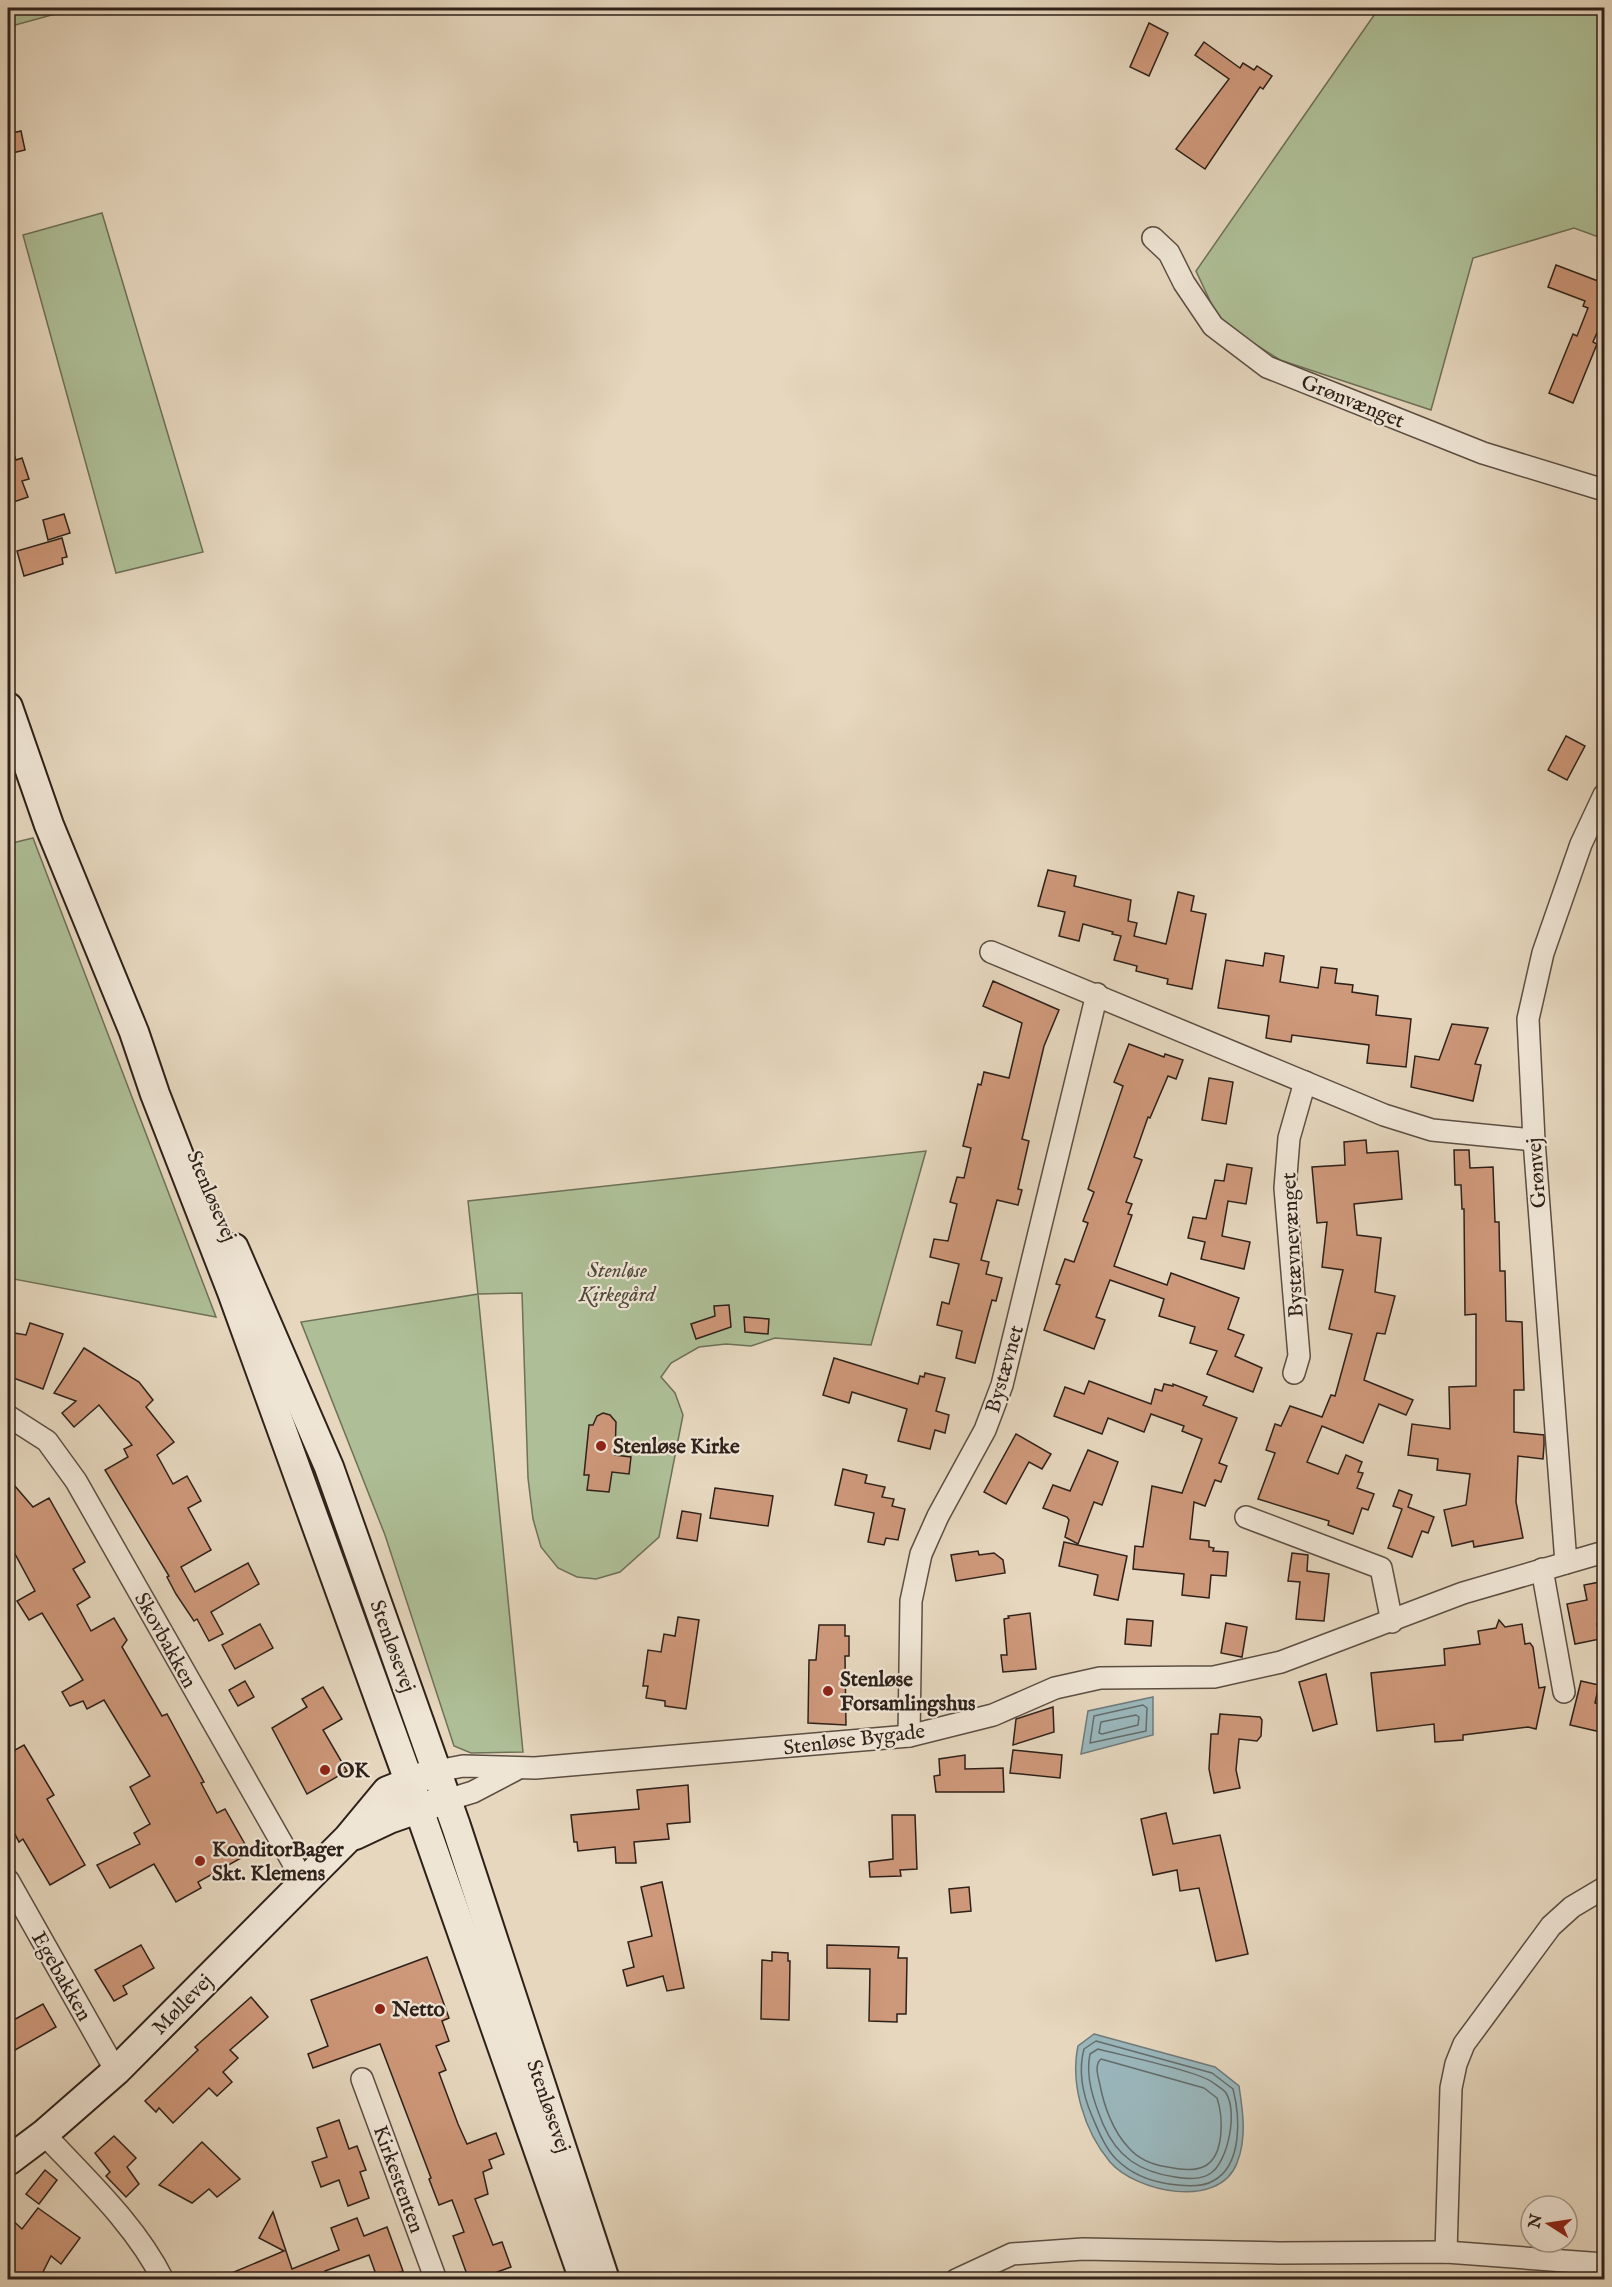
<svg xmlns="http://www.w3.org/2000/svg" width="1612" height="2287" font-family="'IM FELL English',serif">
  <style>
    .green { fill: #aebf97; stroke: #6e7058; stroke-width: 1.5 }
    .water { fill: #9ab7bc; stroke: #6f7b7b; stroke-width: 1.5 }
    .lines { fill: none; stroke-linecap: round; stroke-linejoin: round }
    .shore { stroke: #646c6b; stroke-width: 1.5 }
    .building { fill: #ce987a; stroke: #2e211a; stroke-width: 1.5 }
    .street-casing { stroke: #5c4e43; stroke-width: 24 }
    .secondary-casing { stroke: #2e211a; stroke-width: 32 }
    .street { stroke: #efe5d5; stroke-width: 21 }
    .secondary { stroke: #efe5d5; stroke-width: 28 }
    .poi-dot { fill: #8f2418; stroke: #efe5d5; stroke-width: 2 }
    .labels { text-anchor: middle; stroke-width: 4.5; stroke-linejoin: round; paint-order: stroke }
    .street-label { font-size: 21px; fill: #2e211a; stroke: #efe5d5 }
    .park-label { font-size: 21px; font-style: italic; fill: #4e4839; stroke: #efe5d5 }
    .poi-label { font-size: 21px; font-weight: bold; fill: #2e211a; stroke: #efe5d5; text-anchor: start }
  </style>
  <rect width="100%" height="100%" fill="#e6d7be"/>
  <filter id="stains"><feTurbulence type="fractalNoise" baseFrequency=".00333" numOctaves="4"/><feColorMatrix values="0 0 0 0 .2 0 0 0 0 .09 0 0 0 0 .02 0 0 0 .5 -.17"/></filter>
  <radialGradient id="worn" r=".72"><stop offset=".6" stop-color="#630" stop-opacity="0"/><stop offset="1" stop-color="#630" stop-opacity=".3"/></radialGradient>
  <g class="green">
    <polygon points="8,8 77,8 8,27"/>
    <polygon points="1379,8 1604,8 1604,239 1574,228 1473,258 1431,410 1280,360 1220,322 1196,271"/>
    <polygon points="102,213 203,552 116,573 23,235"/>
    <polygon points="33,838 216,1317 8,1278 8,844"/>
    <polygon points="926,1151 871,1345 775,1338 751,1346 726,1344 699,1347 671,1363 661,1377 675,1393 683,1415 659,1537 620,1572 596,1579 577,1577 558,1568 541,1547 533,1519 528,1478 522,1293 478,1294 523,1752 471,1753 454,1746 385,1535 301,1322 478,1294 468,1201"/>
  </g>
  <g class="water">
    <polygon points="1153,1697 1153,1735 1081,1754 1088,1711"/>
    <path d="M1094,2034L1215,2067L1239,2086C1243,2112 1247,2138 1237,2163C1219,2210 1136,2192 1110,2162C1084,2131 1070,2084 1078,2046Z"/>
  </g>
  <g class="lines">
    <g class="shore">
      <polygon points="1143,1705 1147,1708 1146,1731 1090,1743 1094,1716"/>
      <polygon points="1136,1715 1139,1717 1138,1725 1102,1734 1099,1733 1101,1722"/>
      <path d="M1096,2041L1212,2073L1233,2089C1240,2116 1243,2165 1213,2181C1201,2188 1182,2186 1169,2184C1149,2181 1131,2174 1116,2159C1105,2148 1098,2130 1092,2116C1083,2095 1078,2071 1084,2049Z"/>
      <path d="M1098,2049C1120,2055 1197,2071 1212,2082C1216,2085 1223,2089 1226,2093C1238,2112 1228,2161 1211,2173C1202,2180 1185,2179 1175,2177C1140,2172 1117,2157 1103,2124C1094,2102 1085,2077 1090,2054Z"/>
      <path d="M1101,2059L1204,2088L1217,2098C1223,2116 1225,2155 1205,2166C1194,2172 1179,2169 1168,2167C1153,2165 1138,2159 1128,2147C1113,2131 1104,2106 1100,2085C1098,2076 1094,2065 1101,2059Z"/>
    </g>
  </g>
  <g class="building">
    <polygon points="1149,23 1168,33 1149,76 1130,67"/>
    <polygon points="1204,42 1240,68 1243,63 1254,70 1257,66 1272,76 1263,89 1260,87 1205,169 1176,149 1229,79 1195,55"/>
    <polygon points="21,131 25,150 8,154 8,134"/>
    <polygon points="1556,265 1598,281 1605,269 1605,314 1593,342 1597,344 1573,403 1549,393 1573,334 1577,336 1588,308 1583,306 1585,301 1548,287"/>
    <polygon points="10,444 16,460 22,458 29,479 22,481 28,497 8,504 8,445"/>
    <polygon points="64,514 70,533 48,540 43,520"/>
    <polygon points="62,538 67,557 62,558 63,564 24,576 17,551"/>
    <polygon points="1566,736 1585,746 1567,780 1548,770"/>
    <polygon points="1048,870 1076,876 1074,886 1131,900 1128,921 1137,923 1134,936 1166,944 1178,892 1194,896 1191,911 1206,914 1192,989 1167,984 1168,979 1136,971 1137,966 1114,960 1121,936 1112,934 1113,932 1083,924 1079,941 1059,936 1065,912 1038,906"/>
    <polygon points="1265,953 1284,956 1280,982 1318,988 1321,967 1337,969 1335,983 1353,985 1352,992 1378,996 1376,1015 1411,1019 1406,1067 1367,1063 1369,1045 1292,1035 1291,1042 1266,1038 1269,1016 1218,1008 1226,960 1263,966"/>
    <polygon points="993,981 1059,1010 1044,1046 1022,1139 1029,1141 1018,1189 1022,1190 1018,1205 997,1200 981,1260 989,1262 986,1274 1002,1278 996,1301 992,1300 975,1363 956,1358 962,1331 937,1325 942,1302 949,1304 959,1264 930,1257 934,1239 948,1241 957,1204 950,1202 957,1177 964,1178 971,1148 963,1146 978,1084 981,1085 984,1072 1009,1078 1022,1023 983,1006"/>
    <polygon points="1452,1024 1488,1028 1475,1064 1481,1065 1473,1101 1411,1087 1415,1056 1439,1060"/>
    <polygon points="1129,1044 1164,1057 1165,1054 1183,1060 1176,1079 1168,1076 1150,1118 1148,1117 1134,1157 1142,1160 1126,1202 1132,1204 1128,1214 1132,1215 1114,1266 1167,1285 1171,1273 1239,1298 1228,1329 1244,1335 1235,1356 1262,1368 1253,1392 1207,1374 1217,1351 1190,1343 1195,1327 1159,1316 1164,1299 1110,1280 1096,1317 1105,1320 1094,1349 1044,1330 1060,1285 1056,1284 1065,1259 1074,1262 1088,1223 1083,1221 1094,1192 1088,1189 1123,1086 1114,1082"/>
    <polygon points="1209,1078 1233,1082 1226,1124 1202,1120"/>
    <polygon points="1366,1140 1367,1153 1398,1151 1402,1199 1354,1204 1357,1235 1381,1238 1375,1292 1395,1296 1385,1334 1377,1333 1364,1380 1413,1400 1406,1415 1379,1404 1363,1443 1322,1426 1307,1462 1338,1474 1346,1455 1362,1462 1358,1472 1363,1473 1357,1488 1374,1494 1368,1510 1362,1508 1353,1534 1328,1525 1329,1521 1258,1499 1275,1453 1266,1450 1275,1424 1281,1426 1290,1406 1322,1417 1331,1395 1335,1396 1352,1334 1329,1329 1343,1270 1322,1267 1327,1222 1317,1223 1312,1167 1345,1165 1344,1142"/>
    <polygon points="1454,1150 1469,1150 1470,1168 1493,1167 1495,1222 1499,1222 1500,1271 1505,1271 1506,1321 1522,1322 1524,1390 1514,1390 1514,1432 1544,1435 1544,1445 1543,1459 1518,1456 1516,1502 1523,1538 1474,1547 1473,1541 1452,1546 1444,1510 1466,1505 1470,1474 1437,1470 1438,1459 1408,1455 1412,1424 1450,1429 1449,1387 1476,1386 1476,1314 1465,1315 1464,1209 1462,1209 1461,1185 1455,1185"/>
    <polygon points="1227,1164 1252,1168 1246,1204 1228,1201 1222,1236 1250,1242 1244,1269 1201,1259 1205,1242 1188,1238 1193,1217 1206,1219 1215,1180 1224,1181"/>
    <polygon points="729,1305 731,1327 696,1339 691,1324 715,1316 714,1306"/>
    <polygon points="744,1317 769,1319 768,1334 745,1332"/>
    <polygon points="30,1323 63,1334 43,1389 8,1376 8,1332 26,1335"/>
    <polygon points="84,1348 139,1382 153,1400 146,1407 174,1442 157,1455 173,1484 187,1476 201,1501 188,1508 211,1550 181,1567 195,1592 248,1563 259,1584 211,1612 223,1634 209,1641 197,1619 194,1621 176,1594 167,1577 169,1576 105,1470 128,1457 124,1449 132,1445 99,1405 74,1427 62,1413 76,1401 54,1393"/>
    <polygon points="834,1358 918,1384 920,1376 924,1377 925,1373 945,1378 936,1411 949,1415 945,1433 935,1430 930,1449 898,1441 907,1409 852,1392 849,1403 823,1395"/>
    <polygon points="1089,1381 1151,1404 1155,1389 1162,1391 1164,1384 1173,1386 1173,1384 1207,1397 1203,1405 1237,1418 1219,1463 1227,1466 1221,1482 1215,1480 1205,1506 1194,1502 1190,1539 1209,1541 1209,1547 1214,1548 1213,1551 1228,1552 1226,1576 1211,1575 1209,1598 1182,1595 1184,1574 1133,1569 1135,1546 1143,1547 1152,1486 1182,1493 1202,1439 1182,1431 1184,1426 1151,1414 1144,1432 1108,1418 1102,1434 1054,1416 1065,1387 1084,1394"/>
    <polygon points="603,1413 610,1415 616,1422 615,1455 631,1457 629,1474 612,1472 609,1492 587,1490 589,1475 584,1475 589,1425 593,1425 597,1416"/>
    <polygon points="1016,1434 1051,1454 1042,1469 1029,1462 1006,1504 984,1492"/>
    <polygon points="1088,1450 1118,1462 1102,1505 1094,1502 1078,1544 1065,1537 1069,1520 1067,1517 1043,1508 1053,1485 1070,1491"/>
    <polygon points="843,1469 867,1475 865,1483 885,1487 882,1497 894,1499 892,1506 905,1509 898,1540 886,1538 884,1545 868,1542 874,1513 835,1505"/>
    <polygon points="8,1478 33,1507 49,1498 85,1562 73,1569 90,1597 77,1605 91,1631 114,1618 127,1640 122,1647 162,1716 167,1714 204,1782 201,1783 217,1813 225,1809 250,1853 198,1882 201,1888 176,1902 154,1864 110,1888 97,1865 140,1844 134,1833 150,1824 130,1787 150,1776 104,1700 87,1709 83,1701 70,1706 62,1692 83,1680 42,1613 29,1620 17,1601 35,1591 8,1541"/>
    <polygon points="715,1488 773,1496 768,1526 710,1518"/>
    <polygon points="1399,1490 1412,1495 1408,1507 1434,1517 1428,1533 1422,1531 1412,1557 1388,1548 1402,1509 1393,1506"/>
    <polygon points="682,1511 701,1514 697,1541 677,1538"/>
    <polygon points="1064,1542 1127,1556 1118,1600 1094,1595 1098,1575 1059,1566"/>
    <polygon points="978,1551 979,1555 994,1553 1003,1560 1005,1573 956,1581 951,1555"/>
    <polygon points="1292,1553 1308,1555 1307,1571 1329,1574 1324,1621 1296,1619 1300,1582 1288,1581"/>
    <polygon points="1605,1581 1605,1623 1597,1624 1600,1639 1575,1644 1567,1604 1587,1600 1584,1585"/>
    <polygon points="1030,1613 1036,1669 1003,1672 1001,1655 1007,1655 1004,1619 1009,1618 1008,1616"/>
    <polygon points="678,1617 699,1620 686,1709 665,1706 665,1701 646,1698 648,1686 643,1686 648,1650 661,1652 664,1634 675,1636"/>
    <polygon points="1127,1619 1153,1621 1151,1646 1125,1644"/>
    <polygon points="1499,1620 1505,1627 1522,1624 1525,1644 1530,1643 1533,1647 1539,1688 1545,1687 1536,1729 1528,1727 1463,1735 1463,1740 1435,1742 1434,1724 1377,1731 1371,1673 1445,1665 1444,1649 1480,1644 1478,1631 1496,1628"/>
    <polygon points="1226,1623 1247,1627 1242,1657 1221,1653"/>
    <polygon points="260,1624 273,1648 235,1669 222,1645"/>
    <polygon points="819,1625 845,1625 845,1636 849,1636 849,1656 845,1656 846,1725 808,1723 809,1660 816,1660"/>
    <polygon points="1326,1674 1337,1724 1313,1731 1299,1682"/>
    <polygon points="245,1681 254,1697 238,1706 229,1690"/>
    <polygon points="1581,1681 1599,1685 1595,1703 1605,1705 1605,1733 1570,1725"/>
    <polygon points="323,1687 342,1719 323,1730 347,1771 307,1794 272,1728 307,1707 302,1699"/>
    <polygon points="1053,1707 1054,1732 1013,1745 1016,1719"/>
    <polygon points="1220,1714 1260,1717 1262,1720 1261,1736 1257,1741 1239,1739 1236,1770 1240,1788 1214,1793 1209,1769 1211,1734 1218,1734"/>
    <polygon points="24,1745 54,1795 47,1799 85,1865 50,1885 23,1839 19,1842 8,1821 8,1754"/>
    <polygon points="1013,1750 1062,1755 1060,1778 1010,1773"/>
    <polygon points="965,1755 965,1769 1003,1768 1004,1792 936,1792 934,1776 940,1775 939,1759"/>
    <polygon points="688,1785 690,1822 667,1824 669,1839 634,1842 636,1863 616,1863 615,1847 578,1851 577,1842 574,1842 571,1815 639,1809 637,1790"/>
    <polygon points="1166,1813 1173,1844 1220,1835 1248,1954 1216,1961 1199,1888 1180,1891 1177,1870 1153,1875 1141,1819"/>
    <polygon points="892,1815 915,1815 917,1869 900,1870 901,1876 870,1877 869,1862 893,1859"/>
    <polygon points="662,1882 684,1988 667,1991 663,1976 627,1986 623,1970 634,1967 628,1942 652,1936 641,1887"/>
    <polygon points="969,1887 971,1911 951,1913 949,1889"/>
    <polygon points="141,1945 154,1968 123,1986 127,1994 114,2001 95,1970"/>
    <polygon points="827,1945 899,1947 898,1958 907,1958 906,2014 897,2014 897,2022 869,2021 870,1969 827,1968"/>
    <polygon points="772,1952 788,1953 788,1961 790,1961 789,2020 761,2019 762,1960 772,1961"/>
    <polygon points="427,1957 449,2018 442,2021 449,2041 436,2046 446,2070 439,2073 458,2124 467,2144 496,2133 504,2154 489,2160 492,2168 483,2172 488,2194 475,2199 493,2245 502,2242 511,2267 475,2280 469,2280 453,2236 464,2232 452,2200 439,2205 429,2179 431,2178 380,2044 313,2068 308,2054 328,2046 311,2000"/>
    <polygon points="251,1997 268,2017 230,2050 238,2058 223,2072 232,2082 217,2096 209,2088 173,2123 159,2108 156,2112 145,2101 198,2050 195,2047"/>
    <polygon points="43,2004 56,2027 8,2054 8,2023"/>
    <polygon points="339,2120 349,2149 357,2146 366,2170 360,2172 369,2198 348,2206 339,2180 321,2187 312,2162 327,2157 317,2128"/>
    <polygon points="114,2136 136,2158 127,2167 139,2184 126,2197 106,2176 110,2172 95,2153"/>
    <polygon points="202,2142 240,2179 217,2197 209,2189 192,2203 159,2185"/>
    <polygon points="45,2170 57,2180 39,2204 26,2194"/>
    <polygon points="38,2208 80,2238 61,2264 51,2256 39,2280 8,2280 8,2216 22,2229"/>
    <polygon points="273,2212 292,2269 339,2250 331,2228 357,2218 364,2236 387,2227 403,2271 378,2280 369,2255 325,2271 328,2280 215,2280 284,2251 259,2238"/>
  </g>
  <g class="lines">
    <defs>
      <g id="street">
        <polyline points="1153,238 1169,253 1184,283 1213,326 1267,367 1483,453 1604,490"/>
        <polyline points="991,952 1384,1115 1432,1130 1534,1140"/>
        <polyline points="1294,1373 1299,1356 1285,1188 1289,1138 1305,1082"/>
        <polyline points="8,1416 47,1441 76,1481 304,1882"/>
        <polyline points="1246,1517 1381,1568 1392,1622"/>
        <polyline points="1566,1563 1534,1140 1528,1019 1543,953 1581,844 1604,795"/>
        <polyline points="1542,1569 1564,1692"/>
        <polyline points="909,1736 911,1601 921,1554 938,1516 985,1430 1002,1385 1097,994"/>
        <polyline points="437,1771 463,1766 535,1768 909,1736 993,1715 1055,1688 1100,1678 1214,1677 1281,1662 1463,1593 1604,1552"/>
        <polyline points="447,1800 473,1792 515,1770"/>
        <polyline points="8,1880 116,2071"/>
        <polyline points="362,2079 436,2280"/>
        <path d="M44,2134C85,2178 136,2225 163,2280"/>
        <polyline points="1446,2252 1451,2088 1456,2064 1464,2044 1551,1926 1572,1907 1604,1888"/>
        <polyline points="956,2280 1012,2254 1083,2249 1279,2253 1446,2252 1604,2264"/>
      </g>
      <g id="secondary">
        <polyline points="8,707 49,825 134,1032 155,1094 232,1292 409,1781 584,2280"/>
        <polyline points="234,1248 329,1467 456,1826 605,2280"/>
        <polyline points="355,1835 389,1819 435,1803"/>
        <polyline points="8,2161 44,2134 116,2071 348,1838 387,1791 427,1775"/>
      </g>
    </defs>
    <use href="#street" class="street-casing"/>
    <use href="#secondary" class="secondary-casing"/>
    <use href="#street" class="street"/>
    <use href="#secondary" class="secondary"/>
  </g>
  <g class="poi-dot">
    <circle cx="601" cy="1446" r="6"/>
    <circle cx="828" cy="1691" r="6"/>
    <circle cx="325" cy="1770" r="6"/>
    <circle cx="200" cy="1861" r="6"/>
    <circle cx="380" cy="2009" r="6"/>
  </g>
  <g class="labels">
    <g class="street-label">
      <text transform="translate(1353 401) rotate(22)" y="7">Grønvænget</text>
      <text transform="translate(1536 1173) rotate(-94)" y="7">Grønvej</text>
      <text transform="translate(212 1196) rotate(67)" y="7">Stenløsevej</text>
      <text transform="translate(1292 1245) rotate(-93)" y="7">Bystævnevænget</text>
      <text transform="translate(1004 1369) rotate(-74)" y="7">Bystævnet</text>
      <text transform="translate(166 1640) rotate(61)" y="7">Skovbakken</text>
      <text transform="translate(393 1646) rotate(70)" y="7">Stenløsevej</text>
      <text transform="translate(854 1739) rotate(-7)" y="7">Stenløse Bygade</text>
      <text transform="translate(62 1976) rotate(60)" y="7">Egebakken</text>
      <text transform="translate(182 2004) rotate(-45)" y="7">Møllevej</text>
      <text transform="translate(549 2106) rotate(71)" y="7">Stenløsevej</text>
      <text transform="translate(399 2179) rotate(70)" y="7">Kirkestenten</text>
    </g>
    <g class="park-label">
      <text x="617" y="1277">Stenløse<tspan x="617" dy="24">Kirkegård</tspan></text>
    </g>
    <g class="poi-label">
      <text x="613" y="1453">Stenløse Kirke</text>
      <text x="840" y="1686">Stenløse<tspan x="840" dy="24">Forsamlingshus</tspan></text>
      <text x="337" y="1777">OK</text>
      <text x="212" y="1856">KonditorBager<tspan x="212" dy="24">Skt. Klemens</tspan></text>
      <text x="392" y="2016">Netto</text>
    </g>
  </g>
  <rect width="1612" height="2287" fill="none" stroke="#e6d7be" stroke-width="30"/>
  <rect x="9" y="9" width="1594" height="2269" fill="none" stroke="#2e211a" stroke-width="3"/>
  <rect x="15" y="15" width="1582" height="2257" fill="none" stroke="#2e211a" stroke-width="1.5"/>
  <g transform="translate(1549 2224) rotate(282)"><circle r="28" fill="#efe5d5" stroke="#a2978a" stroke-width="1.5"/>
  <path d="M0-4.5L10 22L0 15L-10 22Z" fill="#8f2418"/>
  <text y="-9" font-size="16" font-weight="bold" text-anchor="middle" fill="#2e211a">N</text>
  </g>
  <rect width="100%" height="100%" filter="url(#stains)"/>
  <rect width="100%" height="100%" fill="url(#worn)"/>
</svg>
